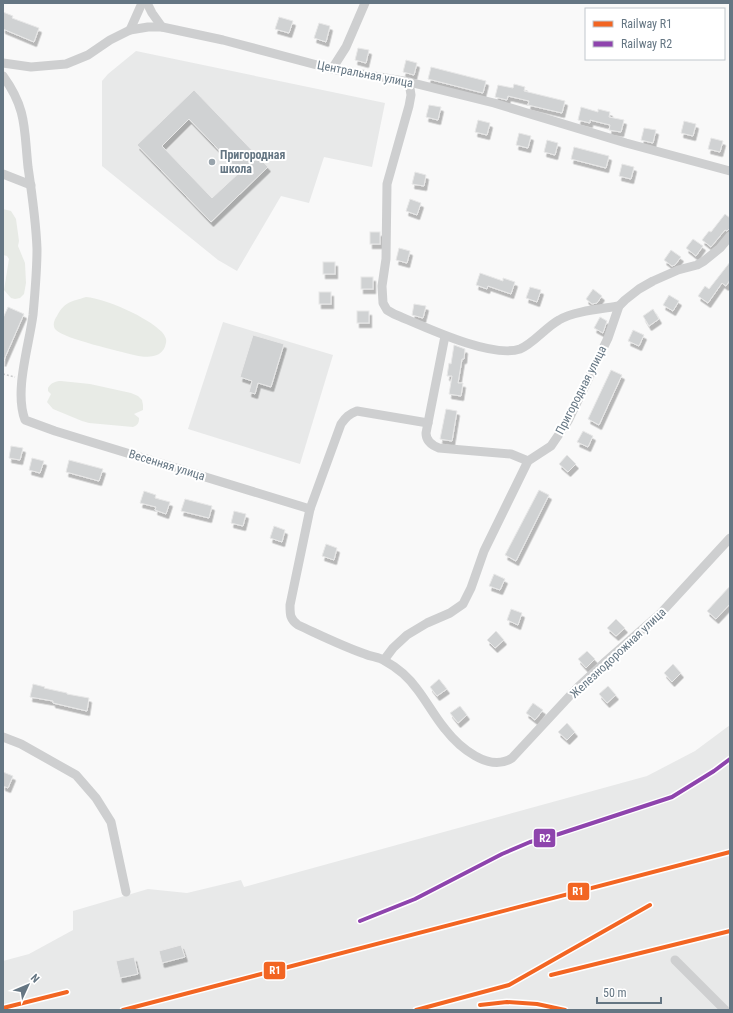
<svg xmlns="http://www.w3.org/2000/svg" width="733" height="1013" font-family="'Roboto Condensed',sans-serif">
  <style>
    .built { fill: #e8e9e9 }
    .green { fill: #e8ebe6 }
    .building { fill: #d0d2d3; stroke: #e8e8e8; fill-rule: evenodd; filter: url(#shadow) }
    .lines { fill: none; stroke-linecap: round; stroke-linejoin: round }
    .path { stroke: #cbcccd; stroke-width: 1.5; stroke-dasharray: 2 2; stroke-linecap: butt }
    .minor { stroke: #cecfd0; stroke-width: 9 }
    .rail-1-casing { stroke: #fff; stroke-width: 7 }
    .rail-2-casing { stroke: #fff; stroke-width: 7 }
    .rail-1 { stroke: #f26522; stroke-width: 4 }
    .rail-2 { stroke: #8e44ad; stroke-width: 4 }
    .poi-dot { fill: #99a4ac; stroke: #fff; stroke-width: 1.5 }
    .labels { text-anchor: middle; stroke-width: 4; stroke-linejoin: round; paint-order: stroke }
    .street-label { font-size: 12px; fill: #657683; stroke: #fff }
    .poi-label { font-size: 12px; font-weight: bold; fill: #657683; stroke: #fff; text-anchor: start }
    .line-badge { stroke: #fff; stroke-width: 1.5 }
    .badge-label { font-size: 11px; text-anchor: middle; font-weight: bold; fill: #fff }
  </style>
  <defs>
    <filter id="shadow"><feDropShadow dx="2.5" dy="4.5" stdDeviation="0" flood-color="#0004"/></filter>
  </defs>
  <rect width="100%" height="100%" fill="#f9f9f9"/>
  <g class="built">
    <polygon points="136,51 385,103 372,167 324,157 309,203 281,196 237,271 218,260 102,166 102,81 108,74"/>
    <polygon points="223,322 333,355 300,464 188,429"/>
    <polygon points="730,725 730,1010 3,1010 3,961 29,954 73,930 73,911 148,889 187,893 241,880 244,887 647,776 695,751"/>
  </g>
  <g class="green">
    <polygon points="3,209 11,211 16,219 19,241 18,246 25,263 26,283 24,294 20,298 15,299 11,298 4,290 9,259 7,256 3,255"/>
    <path d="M86,297C107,299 147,317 162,332C165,336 167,339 166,343C163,359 146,358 134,355C119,351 65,339 56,330C52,326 54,320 57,316C65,301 71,302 86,297Z"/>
    <path d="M61,381L90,384L131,393L138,396L142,400L143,405V410L134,414L139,418C139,423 138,425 133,427L89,423L82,421L53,409L47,402L51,394L48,391V388C51,383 55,381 61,381Z"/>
  </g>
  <g class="building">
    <polygon points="3,12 13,16 12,18 39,28 34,42 3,29"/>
    <polygon points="279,17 293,21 289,33 275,29"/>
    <polygon points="319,23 330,26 326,42 314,38"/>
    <polygon points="358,48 369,50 366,63 355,60"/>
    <polygon points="406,60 417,63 414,75 403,72"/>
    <polygon points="431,67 486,81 483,93 428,79"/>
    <polygon points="514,84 525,87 524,91 565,101 562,113 528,105 529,101 508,96 507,100 495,97 498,85 513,88"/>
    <path d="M194,90L268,167L211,222L137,145ZM189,119L240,172L212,198L162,146Z"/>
    <polygon points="429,105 441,107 438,120 426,117"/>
    <polygon points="581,107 598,112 598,109 610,112 609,117 624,120 621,132 609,130 610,125 590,120 590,123 578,120"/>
    <polygon points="478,120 490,123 487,135 475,132"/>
    <polygon points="684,121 696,124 693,136 681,133"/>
    <polygon points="644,128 656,130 653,143 641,140"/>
    <polygon points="519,133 531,136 528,148 516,145"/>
    <polygon points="711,138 723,141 720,152 708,149"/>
    <polygon points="547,140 558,143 555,155 544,152"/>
    <polygon points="574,147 609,156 606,168 571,159"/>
    <polygon points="622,164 634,167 631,179 619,176"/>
    <polygon points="415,172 426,175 424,186 412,184"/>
    <polygon points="410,199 421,203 417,215 406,211"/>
    <polygon points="725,214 730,218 730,228 727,231 725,230 711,247 702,240 709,231 711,232"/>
    <rect x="370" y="232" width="10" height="12"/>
    <polygon points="693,239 703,246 696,256 686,248"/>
    <polygon points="399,248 410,251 407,263 396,260"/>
    <polygon points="671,250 681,257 675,265 672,266 664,260"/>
    <rect x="323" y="262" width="12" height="12"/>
    <polygon points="730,262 730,280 726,286 722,283 708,303 698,296 705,286 709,289"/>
    <polygon points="480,273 503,281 503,278 515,282 511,294 488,286 487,289 476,285"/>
    <rect x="361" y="277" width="12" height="12"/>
    <polygon points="530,287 541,290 537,302 526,298"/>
    <polygon points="593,289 602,296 597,303 592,304 586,299"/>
    <rect x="319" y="292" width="12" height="12"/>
    <polygon points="669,295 679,301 673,311 663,305"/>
    <polygon points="414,304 426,306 423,318 412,315"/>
    <polygon points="8,307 24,314 3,362 3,318"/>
    <polygon points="653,309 659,319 649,326 643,316"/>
    <rect x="357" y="311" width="12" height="12"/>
    <polygon points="600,317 607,321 603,333 594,328"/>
    <polygon points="633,330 644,335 639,346 628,341"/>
    <polygon points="253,335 284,344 271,387 258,383 255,394 249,392 252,381 240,377"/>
    <polygon points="454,345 465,349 464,359 462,359 458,383 463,383 461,396 449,394 452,376 447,376 449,363 451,364"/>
    <polygon points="611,370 622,375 599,425 588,419"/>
    <polygon points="446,409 457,411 452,441 440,439"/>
    <polygon points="583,431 593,436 588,447 577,442"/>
    <polygon points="11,446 23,448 20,460 9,458"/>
    <polygon points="567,455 576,464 568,472 559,464"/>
    <polygon points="32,458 44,461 40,473 29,470"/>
    <polygon points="69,460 103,469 99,481 66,472"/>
    <polygon points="539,490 549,495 516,561 505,555"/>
    <polygon points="144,491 156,495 155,498 170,502 166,514 155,510 156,507 140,503"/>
    <polygon points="185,499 212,506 209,518 181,511"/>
    <polygon points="234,511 246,514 243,526 231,523"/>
    <polygon points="274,526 285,530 282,542 270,538"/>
    <polygon points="326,544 337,548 334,560 322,556"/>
    <polygon points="494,574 505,579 500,590 489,586"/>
    <polygon points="730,586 730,604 716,619 707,611"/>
    <polygon points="511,609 522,613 518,625 507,620"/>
    <polygon points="616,619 625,628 616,636 607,628"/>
    <polygon points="496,631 504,640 495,648 487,640"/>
    <polygon points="587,651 595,659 586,668 578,659"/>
    <polygon points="673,664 681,673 672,682 664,673"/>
    <polygon points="439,679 447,689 437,696 430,687"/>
    <polygon points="33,684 45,687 44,688 67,693 67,694 89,698 87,711 53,703 53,701 30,697"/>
    <polygon points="608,686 616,695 607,703 599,694"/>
    <polygon points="533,703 543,710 535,720 526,713"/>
    <polygon points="460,706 467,715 458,723 450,713"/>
    <polygon points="567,723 575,732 567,740 558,732"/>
    <polygon points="3,772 13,776 8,788 3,786"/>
    <polygon points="181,945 185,957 162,963 159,951"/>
    <polygon points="134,957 138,974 120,978 116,961"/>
  </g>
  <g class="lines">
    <polyline class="path" points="3,374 15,377"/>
    <g class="minor">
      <polyline points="147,3 152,13 162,27"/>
      <polyline points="130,30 142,3"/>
      <polyline points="3,63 31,67 66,64 88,55 110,40 130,30 148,27 162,27 223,40 332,69 409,82 494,103 626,143 730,171"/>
      <polyline points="332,69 346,47 365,3"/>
      <path d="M3,76C27,109 24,129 28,167C32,194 36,221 37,249C37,271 35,293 33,315C29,346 14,391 25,420L55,431L310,509"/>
      <path d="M409,82L411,95L409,106L387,184L386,259L382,286L383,303L387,310L394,314C423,326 491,359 520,349C533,344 546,327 559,320C574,311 601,309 619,306"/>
      <polyline points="3,174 31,185"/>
      <path d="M445,336L426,433C426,441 431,445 439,448L511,454L528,461"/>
      <path d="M428,423L357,411C349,414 346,417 341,424L310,509L290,605C290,615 290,619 298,625C320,635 342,646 365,654C372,657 379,657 385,661C398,668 409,678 417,689C427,702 435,717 445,729C459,747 489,773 512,758L578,687L604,663L660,614L730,538"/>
      <polyline points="384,660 393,648 407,635 427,623 450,613 463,604 471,588 484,551 528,461 551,446 568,421 608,338 619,306 625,300 639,289 653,281 678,270 697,265 704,261 720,248 730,236"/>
      <polyline points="3,737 21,744 76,775 96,798 111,822 126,892"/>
      <polyline points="675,960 725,1010"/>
    </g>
    <defs>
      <g id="rail-1">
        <polyline points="551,975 730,931"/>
        <polyline points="480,1005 507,1002 537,1004 565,1010"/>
        <polyline points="3,1008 67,992"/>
        <polyline points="123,1010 730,852"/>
        <polyline points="416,1010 509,985 650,905"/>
      </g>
      <polyline id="rail-2" points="360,921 415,899 502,854 530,842 559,834 672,797 714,771 730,759"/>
    </defs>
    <use href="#rail-1" class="rail-1-casing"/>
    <use href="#rail-2" class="rail-2-casing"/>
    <use href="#rail-1" class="rail-1"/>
    <use href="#rail-2" class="rail-2"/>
  </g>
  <circle class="poi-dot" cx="212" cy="162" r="4"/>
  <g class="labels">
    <g class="street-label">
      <text transform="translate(365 74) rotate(11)" y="4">Центральная улица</text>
      <text transform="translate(581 390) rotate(-63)" y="4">Пригородная улица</text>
      <text transform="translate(167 465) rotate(17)" y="4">Весенняя улица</text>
      <text transform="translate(618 653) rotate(-43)" y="4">Железнодорожная улица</text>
    </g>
    <g class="poi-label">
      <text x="220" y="159">Пригородная<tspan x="220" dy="14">школа</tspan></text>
    </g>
  </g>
  <g class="line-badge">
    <rect x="533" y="828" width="23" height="20" rx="4" fill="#8e44ad"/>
    <rect x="567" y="882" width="23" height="19" rx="4" fill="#f26522"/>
    <rect x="263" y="961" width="23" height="19" rx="4" fill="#f26522"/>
  </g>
  <g class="badge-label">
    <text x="545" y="842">R2</text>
    <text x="578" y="895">R1</text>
    <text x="275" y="974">R1</text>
  </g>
  <rect width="733" height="1013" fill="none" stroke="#657683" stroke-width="8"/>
  <rect x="585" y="8" width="140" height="52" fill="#ffffff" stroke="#c1c8cd"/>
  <rect x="593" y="21" width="20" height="6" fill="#f26522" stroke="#c1c8cd"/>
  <text x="621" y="28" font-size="12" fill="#657683">Railway R1</text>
  <rect x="593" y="41" width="20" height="6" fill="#8e44ad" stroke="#c1c8cd"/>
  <text x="621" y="48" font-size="12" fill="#657683">Railway R2</text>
  <g transform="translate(28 985) rotate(46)" stroke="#ffffff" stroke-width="3" paint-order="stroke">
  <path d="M0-3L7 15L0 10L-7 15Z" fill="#657683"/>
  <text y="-6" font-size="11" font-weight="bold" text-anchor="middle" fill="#657683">N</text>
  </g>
  <path d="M597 997v6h64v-6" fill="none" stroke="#657683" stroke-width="2"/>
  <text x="603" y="997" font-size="12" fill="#657683" stroke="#ffffff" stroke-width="3" paint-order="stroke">50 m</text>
</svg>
